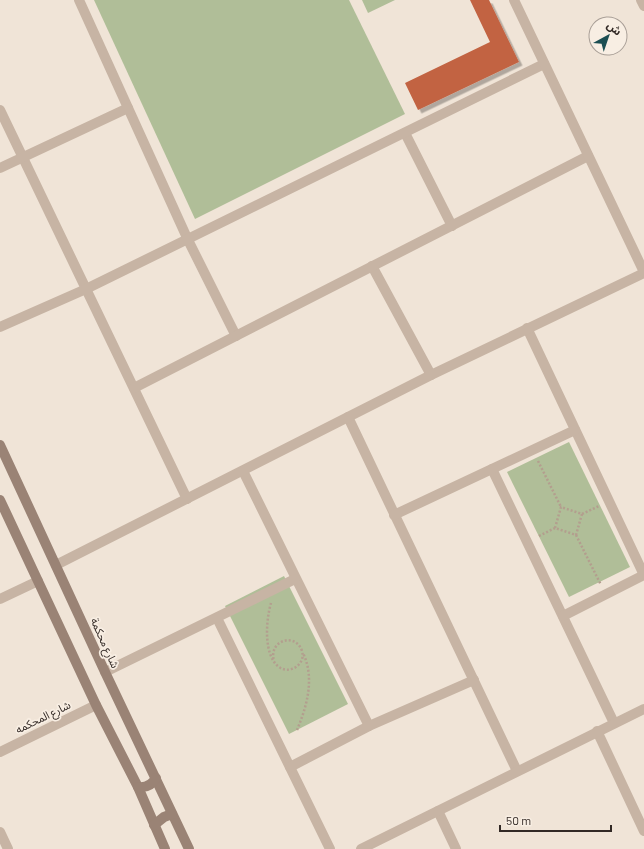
<svg xmlns="http://www.w3.org/2000/svg" width="644" height="849" font-family="Barlow,'Noto Sans Arabic',sans-serif">
  <style>
    .green { fill: #b0be98 }
    .building { fill: #c26342; filter: url(#shadow) }
    .lines { fill: none; stroke-linecap: round; stroke-linejoin: round }
    .path { stroke: #b39e8e; stroke-width: 2.5; stroke-dasharray: 2 2; stroke-linecap: butt }
    .minor { stroke: #c7b4a4; stroke-width: 10 }
    .tertiary { stroke: #c7b4a4; stroke-width: 10 }
    .secondary { stroke: #9a8375; stroke-width: 10 }
    .labels { text-anchor: middle; stroke-width: 3.5; stroke-linejoin: round; paint-order: stroke }
    .street-label { font-size: 11px; fill: #322925; stroke: #f8eee3 }
  </style>
  <defs>
    <filter id="shadow"><feDropShadow dx="3.5" dy="3.5" stdDeviation="0" flood-color="#0004"/></filter>
  </defs>
  <rect width="100%" height="100%" fill="#f0e4d7"/>
  <g class="green">
    <polygon points="94,0 349,0 405,114 195,219"/>
    <polygon points="362,0 395,0 368,13"/>
    <polygon points="569,442 630,567 569,597 507,472"/>
    <polygon points="284,576 348,704 289,734 225,606"/>
  </g>
  <polygon class="building" points="470,0 489,0 519,62 418,110 405,83 490,42"/>
  <g class="lines">
    <g class="path">
      <polyline points="538,461 561,507"/>
      <polyline points="582,514 576,535 555,528 561,507 582,514 599,506"/>
      <polyline points="576,535 601,585"/>
      <polyline points="539,536 555,528"/>
      <path d="M271,603C266,620 263,655 279,667C290,675 306,664 302,651C296,632 268,640 274,661"/>
      <path d="M297,730C307,706 315,678 303,653"/>
    </g>
    <g class="minor">
      <polyline points="79,0 188,240 236,336"/>
      <polyline points="641,0 644,6"/>
      <polyline points="0,110 187,499"/>
      <polyline points="405,133 452,226"/>
      <polyline points="0,168 128,108"/>
      <polyline points="372,266 431,375"/>
      <polyline points="0,327 86,289 544,64"/>
      <polyline points="527,328 644,575"/>
      <polyline points="134,388 588,156"/>
      <polyline points="348,417 517,771"/>
      <polyline points="492,469 614,723"/>
      <polyline points="243,471 369,726"/>
      <polyline points="394,515 575,430"/>
      <polyline points="56,565 431,375 644,273"/>
      <polyline points="0,599 38,581"/>
      <polyline points="563,616 644,575"/>
      <polyline points="217,618 330,849"/>
      <polyline points="105,672 295,579"/>
      <polyline points="597,731 644,831"/>
      <polyline points="0,752 96,705"/>
      <polyline points="290,767 369,726 474,680"/>
      <polyline points="438,811 456,849"/>
      <polyline points="0,832 8,849"/>
      <polyline points="361,849 644,709"/>
    </g>
    <polyline class="tertiary" points="514,0 644,272"/>
    <g class="secondary">
      <polyline points="0,445 105,672 189,849"/>
      <polyline points="0,500 96,705 138,787 165,849"/>
      <path d="M138,787C146,788 152,785 156,778"/>
      <polyline points="154,825 164,817 172,814"/>
    </g>
  </g>
  <g class="labels">
    <g class="street-label">
      <text transform="translate(105 643) rotate(66)" y="4">شارع محكمة</text>
      <text transform="translate(43 717) rotate(-26)" y="4">شارع المحكمه</text>
    </g>
  </g>
  <g transform="translate(608 36) rotate(40)"><circle r="19" fill="#f8eee3" stroke="#a99f97"/>
  <path d="M0-3L7 15L0 10L-7 15Z" fill="#1c4e52"/>
  <text y="-6" font-size="11" font-weight="bold" text-anchor="middle" fill="#322925">ش</text>
  </g>
  <path d="M500 825v6h111v-6" fill="none" stroke="#322925" stroke-width="2"/>
  <text x="506" y="825" font-size="12" fill="#322925" stroke="#f8eee3" stroke-width="3" paint-order="stroke">50 m</text>
</svg>
